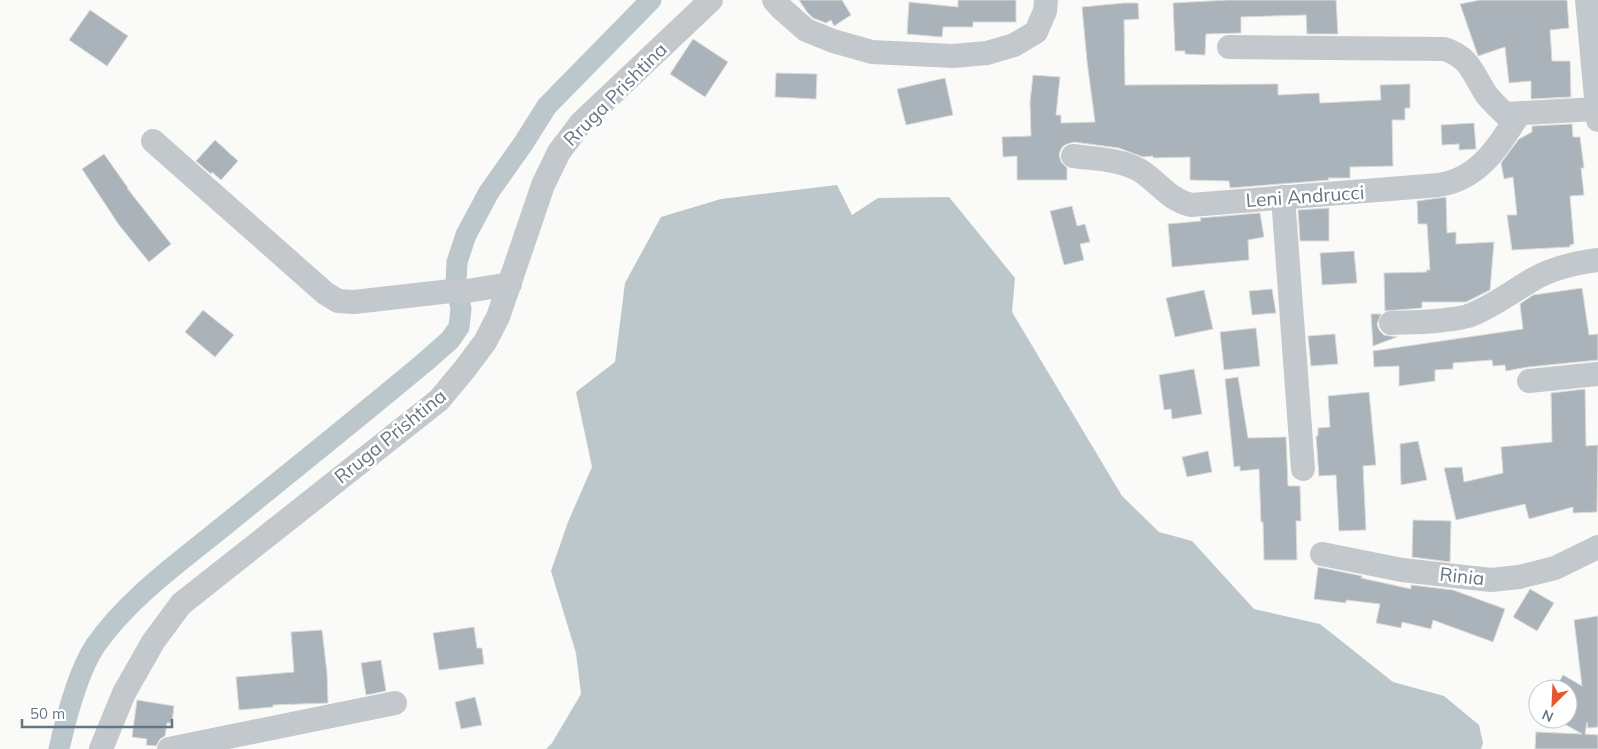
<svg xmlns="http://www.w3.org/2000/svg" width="1598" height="749" font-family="Mulish,sans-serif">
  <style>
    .water { fill: #bbc7cb }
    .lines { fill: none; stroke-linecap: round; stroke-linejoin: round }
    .canal { stroke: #bbc7cb; stroke-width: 21 }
    .building { fill: #aab3b9; stroke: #dcdcda }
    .minor { stroke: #c3c8cc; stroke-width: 24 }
    .labels { text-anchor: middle; stroke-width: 5; stroke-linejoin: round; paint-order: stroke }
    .street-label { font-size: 19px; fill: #657683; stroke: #fff }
  </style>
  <rect width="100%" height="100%" fill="#fafaf8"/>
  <polygon class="water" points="837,185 852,215 878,198 949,197 1015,278 1012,312 1122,496 1159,532 1192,541 1254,609 1320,624 1393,682 1444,696 1479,725 1483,743 1481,749 546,749 552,743 581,694 576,653 551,571 568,522 592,467 576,392 615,362 625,283 661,217 721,199"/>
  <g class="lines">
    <path class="canal" d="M59,749C66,718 78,672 95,646C128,598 181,561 225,525C292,471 359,417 425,362L450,340L459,327L461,309L456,283L457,262L466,235L489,192L523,144L547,106L651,0"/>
  </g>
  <g class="building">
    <polygon points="799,0 842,0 851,15 834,26 831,20 826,23 813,18 807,12"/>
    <polygon points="958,0 1016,0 1016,22 973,22 973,27 943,27 942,37 907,34 909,2 958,7"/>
    <polygon points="1228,0 1336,0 1338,34 1307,34 1306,15 1241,17 1241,33 1206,34 1205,55 1185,54 1185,51 1175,51 1173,3"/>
    <polygon points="1480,0 1567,0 1569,28 1550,30 1552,61 1570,61 1571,97 1531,99 1531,81 1509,83 1505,47 1478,56 1460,4"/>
    <polygon points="1124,3 1138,3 1139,19 1124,20 1125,85 1278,84 1278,95 1319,93 1320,103 1381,100 1380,85 1410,84 1410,108 1405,108 1405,120 1392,120 1393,166 1350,167 1350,178 1328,178 1329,180 1230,188 1229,181 1190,180 1190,157 1153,158 1153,156 1143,157 1119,148 1074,142 1067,144 1062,147 1059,154 1061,162 1067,168 1067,180 1017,180 1017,156 1003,157 1002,137 1031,136 1030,102 1033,75 1060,77 1056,115 1061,115 1061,123 1095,122 1087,61 1082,7"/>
    <polygon points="90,10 128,36 107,66 69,40"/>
    <polygon points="693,39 728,62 705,97 670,74"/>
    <polygon points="776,73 817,74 816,99 775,97"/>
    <polygon points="945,78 953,115 906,125 897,89"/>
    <polygon points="1474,123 1476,149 1459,150 1459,144 1442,145 1441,125"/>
    <polygon points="1572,124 1573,137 1580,137 1584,168 1581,168 1584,195 1570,196 1574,244 1570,245 1570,247 1512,250 1507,215 1517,215 1513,177 1504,179 1501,163 1519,139 1532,132 1532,126"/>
    <polygon points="215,140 238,161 221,180 212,172 211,174 196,161"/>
    <polygon points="104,154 128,188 127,188 171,244 149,262 119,225 82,169"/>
    <polygon points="1446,197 1447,233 1456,232 1456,244 1494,242 1490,290 1466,302 1422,302 1422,308 1385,311 1384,273 1427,272 1426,270 1430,270 1427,224 1418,224 1417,201"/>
    <polygon points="1072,206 1077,226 1085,224 1090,242 1080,244 1084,260 1064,265 1050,211"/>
    <polygon points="1329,208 1329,241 1300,241 1298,210"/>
    <polygon points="1260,213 1264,237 1248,240 1249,260 1172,267 1168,224 1201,221 1200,218"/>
    <polygon points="1354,251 1357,283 1322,285 1320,253"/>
    <polygon points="1582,288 1589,335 1598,334 1598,360 1528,367 1506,371 1505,365 1493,366 1492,360 1453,363 1453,369 1435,370 1435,381 1399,386 1399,366 1374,367 1373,351 1523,329 1520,304 1533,295"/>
    <polygon points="1272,289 1276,313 1252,315 1249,291"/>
    <polygon points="1204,290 1213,329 1175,337 1166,298"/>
    <polygon points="203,310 234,335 215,357 185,332"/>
    <polygon points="1371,314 1381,314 1377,324 1379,330 1384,335 1397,337 1373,346"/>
    <polygon points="1256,328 1260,366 1224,370 1220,332"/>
    <polygon points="1335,334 1338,364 1311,366 1308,336"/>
    <polygon points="1194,369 1202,414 1172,419 1171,409 1164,410 1159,375"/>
    <polygon points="1238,377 1248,438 1286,437 1288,486 1300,486 1301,521 1296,521 1297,560 1264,560 1263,522 1261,522 1259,469 1240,471 1240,466 1234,467 1225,379"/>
    <polygon points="1585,389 1586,446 1598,445 1597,512 1573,513 1573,507 1529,519 1525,504 1456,520 1444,468 1462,467 1464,482 1503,473 1501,447 1552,442 1551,393"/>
    <polygon points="1369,392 1376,465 1363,466 1366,530 1339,531 1336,475 1319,476 1316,436 1318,436 1318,428 1330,427 1328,396"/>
    <polygon points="1418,441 1427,480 1401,485 1400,444"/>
    <polygon points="1208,451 1212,472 1187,477 1182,457"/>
    <polygon points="1413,520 1451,521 1450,562 1412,557"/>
    <polygon points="1318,567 1362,576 1361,578 1411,589 1411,585 1453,590 1505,609 1493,642 1433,620 1431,629 1402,622 1401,628 1376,623 1380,604 1346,600 1346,603 1314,599"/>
    <polygon points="1530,589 1554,603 1537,631 1513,617"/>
    <polygon points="1598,616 1598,727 1588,728 1587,722 1585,734 1598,735 1598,749 1535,749 1536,732 1582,734 1556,719 1568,719 1568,689 1555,689 1563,675 1582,686 1574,620"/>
    <polygon points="474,627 477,648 482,648 484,664 439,670 433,633"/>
    <polygon points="322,630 327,673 328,703 273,705 273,707 239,710 236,677 294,672 291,632"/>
    <polygon points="381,660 386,691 366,695 361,663"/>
    <polygon points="475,697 482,725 461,729 455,702"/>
    <polygon points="137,700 174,706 172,723 167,723 165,736 160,739 156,746 146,745 147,739 132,737"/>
  </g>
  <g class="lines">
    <g class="minor">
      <polyline points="774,0 781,8 806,30 833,41 872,52 953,56 987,53 1014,45 1036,32 1045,11 1046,0"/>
      <polyline points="1587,0 1598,120"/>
      <path d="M1229,47L1444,49C1470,57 1473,74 1486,94C1491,101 1499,108 1505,114L1596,109"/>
      <polyline points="153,141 325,293 338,301 354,302 451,291 467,291 510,284"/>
      <path d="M1073,156C1095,159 1121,159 1141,171C1159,183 1168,199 1191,205L1439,185C1479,179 1499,146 1519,114"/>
      <polyline points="1283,197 1303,469"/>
      <path d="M1391,323C1416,322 1445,322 1468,316C1489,309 1513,291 1532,280C1552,268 1575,263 1598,260"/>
      <polyline points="1529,381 1598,374"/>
      <polyline points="1322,554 1402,570 1491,580 1519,577 1555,568 1598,547"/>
      <polyline points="101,749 124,693 153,642 181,604 439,400 464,370 485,342 498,317 543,185 559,152 581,123 711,0"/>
      <polyline points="169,749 395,703"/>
    </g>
  </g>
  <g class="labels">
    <g class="street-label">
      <text transform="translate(615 94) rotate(-45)" y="7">Rruga Prishtina</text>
      <text transform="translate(1305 196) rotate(-4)" y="7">Leni Andrucci</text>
      <text transform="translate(390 436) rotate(-39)" y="7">Rruga Prishtina</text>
      <text transform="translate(1462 576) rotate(6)" y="7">Rinia</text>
    </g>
  </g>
  <g transform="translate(1553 704) rotate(204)"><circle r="24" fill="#ffffff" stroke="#c1c8cd"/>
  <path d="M0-4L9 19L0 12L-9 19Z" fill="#e4572e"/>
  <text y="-8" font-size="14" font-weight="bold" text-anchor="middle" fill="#657683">N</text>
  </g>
  <path d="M22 719v8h150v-8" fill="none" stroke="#657683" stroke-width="2.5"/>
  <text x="30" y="719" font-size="15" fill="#657683" stroke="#ffffff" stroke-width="4" paint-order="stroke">50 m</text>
</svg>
